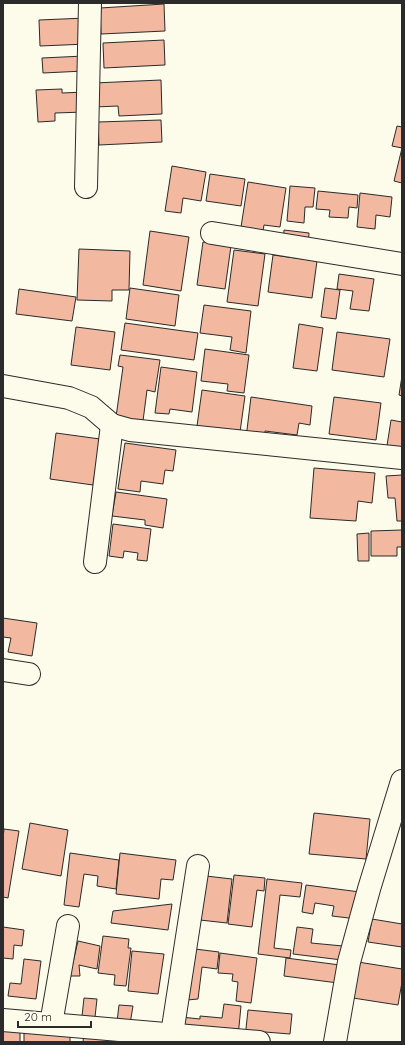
<svg xmlns="http://www.w3.org/2000/svg" width="405" height="1045" font-family="Quicksand,sans-serif">
  <style>
    .building { fill: #f2b8a0; stroke: #2b2b2b }
    .lines { fill: none; stroke-linecap: round; stroke-linejoin: round }
    .street-casing { stroke: #2b2b2b; stroke-width: 24 }
    .street { stroke: #fdfbea; stroke-width: 22 }
  </style>
  <rect width="100%" height="100%" fill="#fdfbea"/>
  <g class="building">
    <polygon points="164,4 165,31 101,34 100,8"/>
    <polygon points="86,18 87,44 40,46 39,20"/>
    <polygon points="164,40 165,65 104,68 103,43"/>
    <polygon points="84,56 84,71 43,73 42,58"/>
    <polygon points="161,80 162,114 119,116 118,106 95,107 94,83"/>
    <polygon points="62,89 62,93 85,92 85,112 55,113 55,121 38,122 36,90"/>
    <polygon points="161,120 162,142 99,145 98,122"/>
    <polygon points="397,126 402,127 402,183 394,181 402,148 392,146"/>
    <polygon points="172,166 206,172 201,201 183,198 181,213 165,211"/>
    <polygon points="210,174 245,179 241,206 206,201"/>
    <polygon points="248,182 286,188 280,227 264,225 263,231 241,227"/>
    <polygon points="290,186 315,188 313,207 305,207 304,223 287,221"/>
    <polygon points="318,191 358,195 357,208 349,207 348,218 329,217 330,210 316,209"/>
    <polygon points="360,193 392,197 390,217 376,215 375,229 357,227"/>
    <polygon points="284,230 309,233 308,246 283,243"/>
    <polygon points="150,231 189,237 181,291 143,285"/>
    <polygon points="203,242 231,246 225,289 197,285"/>
    <polygon points="79,249 130,251 129,290 112,290 112,301 77,300"/>
    <polygon points="234,250 265,254 258,306 227,302"/>
    <polygon points="273,255 317,261 312,298 268,292"/>
    <polygon points="339,274 374,279 369,311 350,309 353,291 337,289"/>
    <polygon points="130,288 179,295 175,326 126,319"/>
    <polygon points="325,288 340,290 336,319 321,317"/>
    <polygon points="19,289 76,297 72,321 16,314"/>
    <polygon points="204,305 251,311 246,353 230,350 232,337 200,333"/>
    <polygon points="125,323 198,333 194,360 121,350"/>
    <polygon points="299,324 323,328 317,371 293,368"/>
    <polygon points="76,327 115,332 110,370 71,365"/>
    <polygon points="337,332 390,339 384,377 332,370"/>
    <polygon points="205,349 249,355 244,393 227,391 228,384 201,381"/>
    <polygon points="120,355 160,360 155,392 147,390 143,421 116,417 123,367 118,366"/>
    <polygon points="161,367 197,372 192,412 170,409 169,414 155,413"/>
    <polygon points="402,376 402,396 399,395"/>
    <polygon points="202,390 245,396 240,432 197,426"/>
    <polygon points="251,397 312,406 310,425 299,423 297,435 265,431 264,440 246,438"/>
    <polygon points="334,397 381,403 376,440 329,434"/>
    <polygon points="391,420 402,422 402,454 386,452"/>
    <polygon points="56,433 100,439 93,485 50,479"/>
    <polygon points="125,443 176,450 173,471 165,470 163,484 141,481 140,492 118,489"/>
    <polygon points="314,468 375,473 372,503 358,501 356,521 310,518"/>
    <polygon points="402,475 402,521 397,521 395,498 388,498 386,476"/>
    <polygon points="116,492 167,499 163,528 145,525 145,520 112,516"/>
    <polygon points="113,524 151,529 147,561 137,560 138,553 124,551 123,558 109,556"/>
    <polygon points="402,530 402,547 397,547 397,556 371,556 371,531"/>
    <polygon points="369,533 369,561 358,561 357,534"/>
    <polygon points="3,618 37,623 32,656 8,652 11,638 3,637"/>
    <polygon points="314,813 370,819 366,859 309,854"/>
    <polygon points="30,823 68,830 61,876 22,869"/>
    <polygon points="4,829 19,831 8,898 3,897 3,838"/>
    <polygon points="70,853 119,860 116,889 97,886 98,876 84,874 79,907 64,905"/>
    <polygon points="120,853 176,860 173,880 161,879 159,899 116,894"/>
    <polygon points="234,875 265,878 264,891 257,890 252,927 228,924"/>
    <polygon points="206,876 232,879 227,923 200,920"/>
    <polygon points="267,879 302,883 300,897 280,895 274,948 291,950 290,958 258,954"/>
    <polygon points="306,885 360,892 357,919 332,916 334,906 315,903 313,914 302,912"/>
    <polygon points="172,904 168,930 111,923 113,911"/>
    <polygon points="372,919 402,924 402,947 368,942"/>
    <polygon points="3,927 24,930 22,946 14,945 13,959 3,958"/>
    <polygon points="297,927 313,929 311,943 343,946 342,960 293,954"/>
    <polygon points="103,936 129,939 128,948 131,948 126,986 114,985 115,975 98,973"/>
    <polygon points="78,941 100,946 97,969 79,965 80,976 70,976"/>
    <polygon points="195,949 219,952 217,969 202,967 198,999 187,1000"/>
    <polygon points="132,951 164,954 158,994 128,991"/>
    <polygon points="220,953 257,958 251,1003 236,1001 238,982 232,981 233,974 218,973"/>
    <polygon points="286,958 340,965 338,983 284,976"/>
    <polygon points="24,959 41,961 36,999 8,996 10,983 21,984"/>
    <polygon points="358,962 402,969 402,982 398,1005 353,998"/>
    <polygon points="84,998 97,999 95,1017 82,1016"/>
    <polygon points="224,1004 241,1006 238,1037 180,1032 181,1017 200,1019 200,1016 222,1018"/>
    <polygon points="119,1005 133,1006 130,1024 117,1022"/>
    <polygon points="248,1010 292,1014 290,1034 265,1032 264,1040 245,1038"/>
    <rect x="3" y="1026" width="17" height="16"/>
    <polygon points="70,1028 70,1042 24,1042 24,1029"/>
    <polygon points="84,1031 124,1035 123,1042 83,1042"/>
  </g>
  <g class="lines">
    <defs>
      <g id="street">
        <polyline points="86,187 90,3"/>
        <polyline points="212,233 402,264"/>
        <polyline points="3,386 69,398 91,407 112,425 130,430 402,458"/>
        <polyline points="95,562 112,425"/>
        <polyline points="3,670 29,674"/>
        <polyline points="3,1020 259,1042"/>
        <polyline points="51,1024 68,926"/>
        <polyline points="172,1034 198,866"/>
        <polyline points="335,1042 349,962 369,889 402,781"/>
      </g>
    </defs>
    <use href="#street" class="street-casing"/>
    <use href="#street" class="street"/>
  </g>
  <rect width="405" height="1045" fill="none" stroke="#2b2b2b" stroke-width="8"/>
  <path d="M18 1021v6h73v-6" fill="none" stroke="#2b2b2b" stroke-width="2"/>
  <text x="24" y="1021" font-size="12" fill="#2b2b2b" stroke="#fdfbea" stroke-width="3" paint-order="stroke">20 m</text>
</svg>
